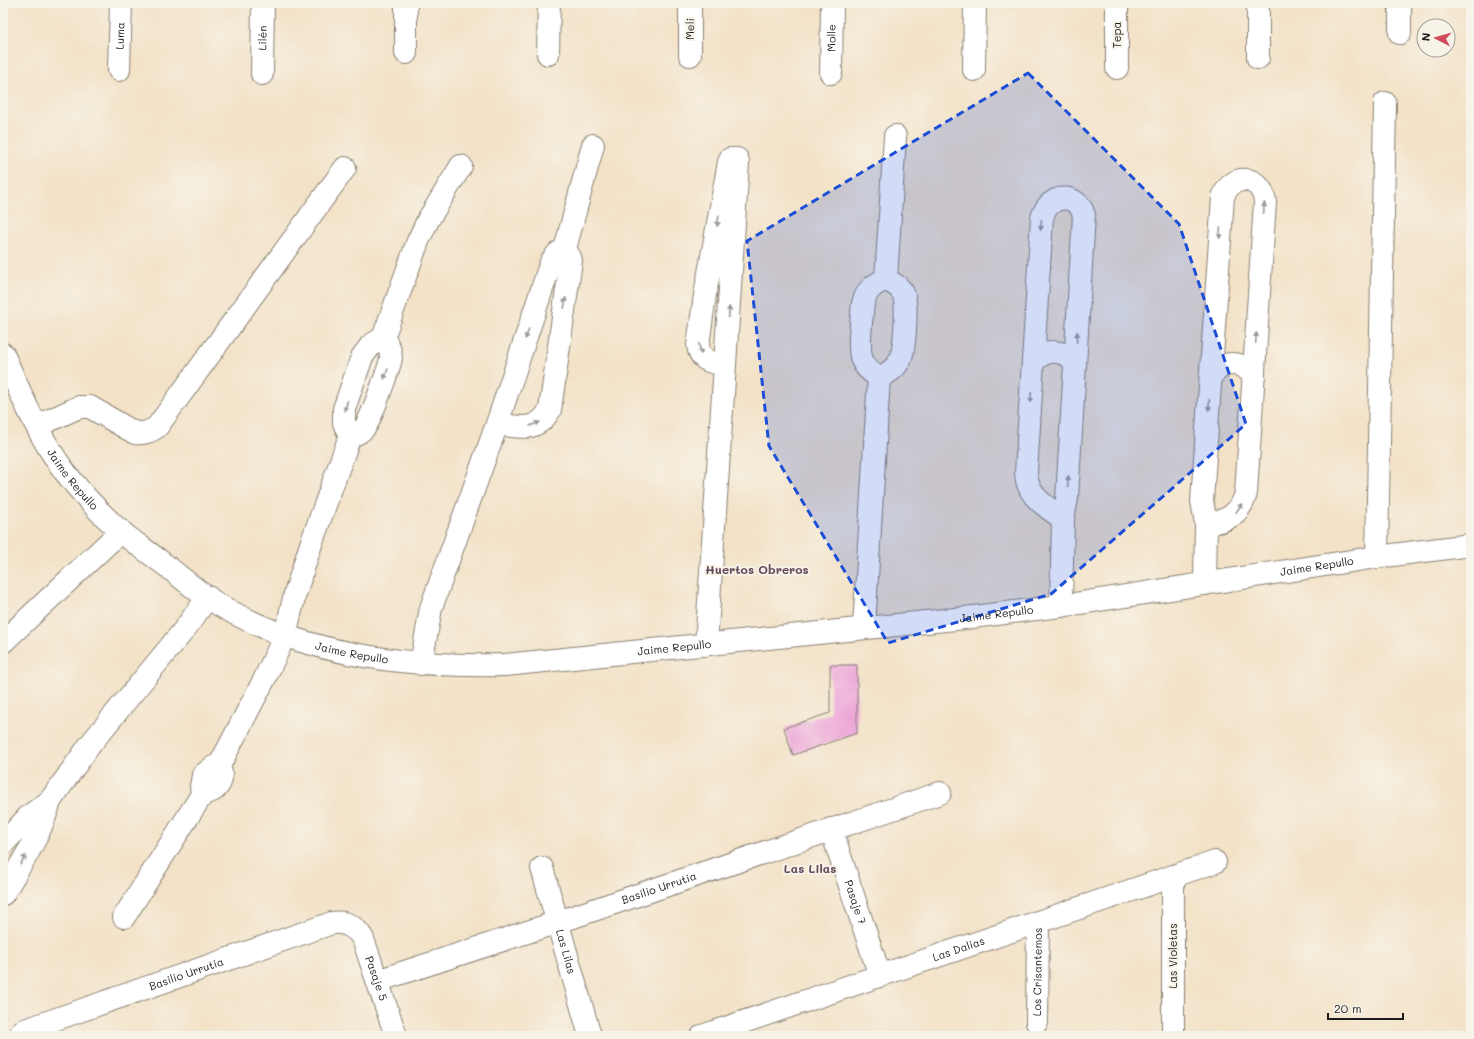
<svg xmlns="http://www.w3.org/2000/svg" width="1474" height="1039" font-family="Mali,sans-serif">
  <style>
    .building { fill: #eca3d8 }
    .lines { fill: none; stroke-linecap: round; stroke-linejoin: round }
    .minor-casing { stroke: #887f72; stroke-width: 24 }
    .minor { stroke: #fff; stroke-width: 22 }
    .oneway { fill: #999 }
    .marked { fill: #1d4ed8; fill-opacity: 0.2; stroke: #1d4ed8; stroke-width: 3; stroke-dasharray: 8 5; stroke-linejoin: round }
    .labels { text-anchor: middle; stroke-width: 4; stroke-linejoin: round; paint-order: stroke }
    .street-label { font-size: 11px; fill: #1c1c1c; stroke: #f7f3e8 }
    .neighbourhood-label { font-size: 12px; font-weight: bold; fill: #654b5e; stroke: #f7f3e8 }
  </style>
  <rect width="100%" height="100%" fill="#f7f3e8"/>
  <filter id="ink" filterUnits="userSpaceOnUse"><feTurbulence type="fractalNoise" baseFrequency=".025" numOctaves="2"/><feDisplacementMap in="SourceGraphic" scale="8" xChannelSelector="R" yChannelSelector="G"/><feConvolveMatrix kernelMatrix="1 2 1 2 8 2 1 2 1" color-interpolation-filters="sRGB"/></filter>
  <filter id="wash" filterUnits="userSpaceOnUse"><feTurbulence type="fractalNoise" baseFrequency=".012" numOctaves="4" result="noise"/><feDisplacementMap in="SourceGraphic" scale="16" xChannelSelector="R" yChannelSelector="G"/><feGaussianBlur stdDeviation="0.9" result="paint"/><feColorMatrix in="noise" values="0 0 0 0 0 0 0 0 0 0 0 0 0 0 0 0 0 1.4 0 .05"/><feComposite in="paint" operator="in"/></filter>
  <g filter="url(#wash)">
    <rect width="100%" height="100%" fill="#f3e2c7"/>
    <g id="blocks">
      <polygon class="building" points="830,665 857,665 857,733 793,755 784,728 830,713"/>
    </g>
  </g>
  <g filter="url(#ink)">
    <use href="#blocks" fill-opacity="0" stroke="#887f72" stroke-width="1"/>
    <g class="lines">
      <defs>
        <g id="minor">
          <polyline points="1400,33 1400,3"/>
          <polyline points="406,53 406,3"/>
          <polyline points="548,54 549,3"/>
          <polyline points="690,55 690,3"/>
          <polyline points="1258,58 1258,3"/>
          <polyline points="1117,68 1117,3"/>
          <path id="s1" d="M119,70L121,3"/>
          <polyline points="974,70 975,3"/>
          <path id="s2" d="M831,73L832,3"/>
          <path id="s3" d="M262,74L263,3"/>
          <path d="M886,280C893,283 899,286 903,293C908,303 905,349 900,360C895,369 888,374 879,377C872,373 865,368 862,360C857,347 862,317 863,303C867,290 873,284 886,280Z"/>
          <polyline points="886,280 895,136"/>
          <path id="s4" d="M3,354C21,394 38,436 65,472C81,493 100,513 119,530C132,541 147,551 160,561C176,573 192,587 208,598C297,655 402,667 505,665L965,618L1061,606L1377,557L1471,545"/>
          <path d="M1033,362C1047,348 1062,349 1075,362"/>
          <path d="M1211,376C1224,360 1241,360 1254,376"/>
          <path d="M497,424C520,427 536,433 550,410L571,261L570,257L565,249"/>
          <path d="M37,426L79,407H90L135,433C144,434 150,432 157,427L345,168"/>
          <path d="M350,436C356,435 361,432 365,427C370,421 390,366 391,358C391,350 388,344 383,338"/>
          <polyline points="1377,557 1385,103"/>
          <path d="M1205,584L1206,523L1202,501L1223,197C1232,172 1262,175 1265,202L1246,493C1241,513 1227,523 1206,523"/>
          <path d="M1061,606L1063,519L1067,498L1084,215C1077,191 1048,194 1042,218L1026,473C1027,497 1046,506 1063,519"/>
          <polyline points="864,628 879,377"/>
          <polyline points="3,642 121,531"/>
          <path d="M706,645L725,365L738,162L737,159H730L729,162L705,295L698,345C700,362 711,362 725,365"/>
          <polyline points="421,664 431,608 497,424 551,262 558,253 565,249 593,145"/>
          <polyline points="219,766 265,678 285,635 295,594 311,544 350,436 344,423 344,409 362,357 371,345 383,338 418,241 428,220 461,166"/>
          <path d="M203,793C218,792 225,780 219,766"/>
          <path id="s5" d="M831,829L880,976"/>
          <polyline points="3,844 29,816 50,801 92,742 184,630 208,597"/>
          <path id="s6" d="M542,868L590,1036"/>
          <path d="M3,894C22,862 40,837 50,801"/>
          <polyline points="124,917 203,793 201,787 203,775 213,767 219,766"/>
          <path id="s7" d="M377,981L558,922L940,793"/>
          <path id="s8" d="M1037,1022L1038,922"/>
          <path id="s9" d="M22,1031L332,923C346,921 356,927 363,939L396,1036"/>
          <path id="s10" d="M702,1036L1215,862"/>
          <polyline points="1173,1036 1173,876"/>
        </g>
      </defs>
      <use href="#minor" class="minor-casing"/>
      <use href="#minor" class="minor"/>
    </g>
    <defs><path id="oneway-solid" d="M-6-.8H1V-3.2L6.5 0L1 3.2V.8H-6Z"/></defs>
    <g class="oneway">
      <use href="#oneway-solid" transform="translate(1264 208) rotate(-86)"/>
      <use href="#oneway-solid" transform="translate(718 221) rotate(100)"/>
      <use href="#oneway-solid" transform="translate(1041 225) rotate(94)"/>
      <use href="#oneway-solid" transform="translate(1220 233) rotate(94)"/>
      <use href="#oneway-solid" transform="translate(565 303) rotate(-82)"/>
      <use href="#oneway-solid" transform="translate(729 312) rotate(-86)"/>
      <use href="#oneway-solid" transform="translate(527 334) rotate(109)"/>
      <use href="#oneway-solid" transform="translate(1077 337) rotate(-86)"/>
      <use href="#oneway-solid" transform="translate(1256 338) rotate(-86)"/>
      <use href="#oneway-solid" transform="translate(700 349) rotate(78)"/>
      <use href="#oneway-solid" transform="translate(386 374) rotate(110)"/>
      <use href="#oneway-solid" transform="translate(1031 397) rotate(93)"/>
      <use href="#oneway-solid" transform="translate(1209 405) rotate(94)"/>
      <use href="#oneway-solid" transform="translate(346 406) rotate(105)"/>
      <use href="#oneway-solid" transform="translate(535 424) rotate(-23)"/>
      <use href="#oneway-solid" transform="translate(1068 481) rotate(-86)"/>
      <use href="#oneway-solid" transform="translate(1239 508) rotate(-54)"/>
      <use href="#oneway-solid" transform="translate(23 860) rotate(-59)"/>
    </g>
  </g>
  <path class="marked" d="M1028,73L1179,224L1246,424L1051,594L888,643L769,446L747,241Z"/>
  <g class="labels">
    <g class="street-label">
      <text transform="translate(690 29) rotate(-89)" y="4">Meli</text>
      <text transform="translate(1117 35) rotate(-90)" y="4">Tepa</text>
      <text dy="4" stroke="none"><textPath href="#s1" startOffset="34">Luma</textPath></text>
      <text dy="4" stroke="none"><textPath href="#s3" startOffset="36">Lilén</textPath></text>
      <text dy="4" stroke="none"><textPath href="#s2" startOffset="35">Molle</textPath></text>
      <text dy="4" stroke="none"><textPath href="#s4" startOffset="144">Jaime Repullo</textPath></text>
      <text dy="4" stroke="none"><textPath href="#s4" startOffset="1452">Jaime Repullo</textPath></text>
      <text dy="4" stroke="none"><textPath href="#s4" startOffset="1128">Jaime Repullo</textPath></text>
      <text dy="4" stroke="none"><textPath href="#s4" startOffset="804">Jaime Repullo</textPath></text>
      <text dy="4" stroke="none"><textPath href="#s4" startOffset="480">Jaime Repullo</textPath></text>
      <text dy="4" stroke="none"><textPath href="#s7" startOffset="297">Basilio Urrutia</textPath></text>
      <text dy="4" stroke="none"><textPath href="#s5" startOffset="77">Pasaje 7</textPath></text>
      <text dy="4" stroke="none"><textPath href="#s10" startOffset="271">Las Dalias</textPath></text>
      <text dy="4" stroke="none"><textPath href="#s6" startOffset="87">Las Lilas</textPath></text>
      <text transform="translate(1173 956) rotate(-90)" y="4">Las Violetas</text>
      <text dy="4" stroke="none"><textPath href="#s8" startOffset="50">Los Crisantemos</textPath></text>
      <text dy="4" stroke="none"><textPath href="#s9" startOffset="174">Basilio Urrutia</textPath></text>
      <text dy="4" stroke="none"><textPath href="#s9" startOffset="407">Pasaje 5</textPath></text>
    </g>
    <g class="neighbourhood-label">
      <text x="757" y="574">Huertos Obreros</text>
      <text x="810" y="873">Las Lilas</text>
    </g>
  </g>
  <rect width="1474" height="1039" fill="none" stroke="#f7f3e8" stroke-width="16"/>
  <g transform="translate(1436 38) rotate(276)"><circle r="19" fill="#f7f3e8" stroke="#9f9d96"/>
  <path d="M0-3L7 15L0 10L-7 15Z" fill="#d1495b"/>
  <text y="-6" font-size="11" font-weight="bold" text-anchor="middle" fill="#1c1c1c">N</text>
  </g>
  <path d="M1328 1013v6h75v-6" fill="none" stroke="#1c1c1c" stroke-width="2"/>
  <text x="1334" y="1013" font-size="12" fill="#1c1c1c" stroke="#f7f3e8" stroke-width="3" paint-order="stroke">20 m</text>
</svg>
